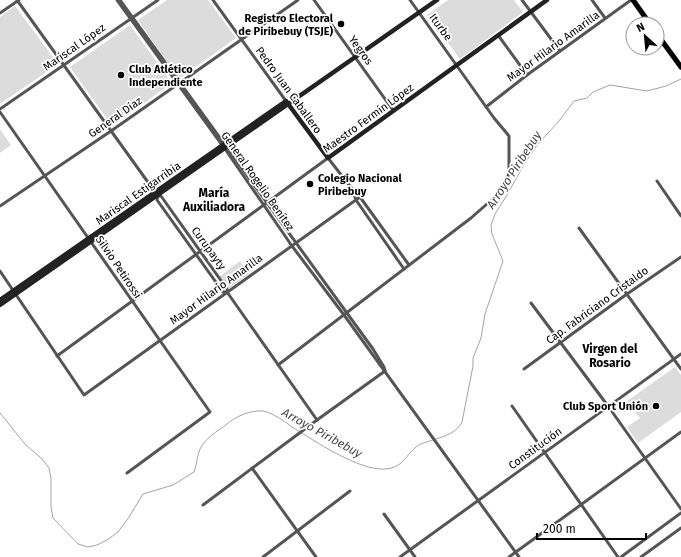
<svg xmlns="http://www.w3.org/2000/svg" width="681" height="557" font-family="'Fira Sans',sans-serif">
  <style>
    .green { fill: #dcdcdc }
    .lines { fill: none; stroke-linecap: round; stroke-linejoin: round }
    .stream { stroke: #a3a3a3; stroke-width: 1 }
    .primary-casing { stroke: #dbdbdb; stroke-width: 6 }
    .street { stroke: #555; stroke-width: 3 }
    .secondary { stroke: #222; stroke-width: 4.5 }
    .primary { stroke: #000; stroke-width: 5 }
    .poi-dot { fill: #000; stroke: #fff; stroke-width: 1.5 }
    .labels { text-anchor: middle; stroke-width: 3.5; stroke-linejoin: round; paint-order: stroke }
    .poi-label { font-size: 11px; font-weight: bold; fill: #000; stroke: #fff; text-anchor: end }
    .street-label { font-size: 11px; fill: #000; stroke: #fff }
    .water-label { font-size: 12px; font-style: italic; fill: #444; stroke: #fff }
    .neighbourhood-label { font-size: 12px; font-weight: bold; fill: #000; stroke: #fff }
  </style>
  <rect width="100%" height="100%" fill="#fff"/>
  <g class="green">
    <polygon points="167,0 208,0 236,38 179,79 138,20"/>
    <polygon points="448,0 514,0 523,12 460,59 427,15"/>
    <polygon points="15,6 58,64 0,104 0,17"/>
    <polygon points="130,25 172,83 112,126 70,67"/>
    <polygon points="0,129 11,145 0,153"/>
    <polygon points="240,261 249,274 228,289 219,277"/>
    <polygon points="675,367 681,375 681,412 638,443 627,427 640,418 627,401"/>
  </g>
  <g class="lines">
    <g class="stream">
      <path d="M0,413L25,444L42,459L49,468L51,478V507L53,518L78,544L88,547L97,545L107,540L118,532L129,517L143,494L173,485L194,472C197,464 197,456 200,449C205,438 218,431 227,424C236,416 251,410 263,411C273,413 284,421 292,427C315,441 359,471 385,469C403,468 405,456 416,447C420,443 428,442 433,440"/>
      <path d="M436,439C446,436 457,432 462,422L473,366V358L481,338L485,314L503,261L492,234L491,225L495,214L507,195L526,161L537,145L559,121L574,101L587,98L593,92L610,85L647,91L666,86L681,79"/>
    </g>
    <defs>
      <g id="primary">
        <polyline points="633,0 650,24"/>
        <polyline points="657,34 681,67"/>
      </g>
    </defs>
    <use href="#primary" class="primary-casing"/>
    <g class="street">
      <polyline points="17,0 155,192 158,196 161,196 227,289 227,292 317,420"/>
      <polyline points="117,0 225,149 292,246 344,315 519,557"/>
      <polyline points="120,0 373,349 384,367 385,371"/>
      <polyline points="213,0 286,101"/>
      <polyline points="314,0 393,110"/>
      <polyline points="522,0 560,51"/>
      <polyline points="592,0 605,18"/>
      <polyline points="0,13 19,0"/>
      <polyline points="498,35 527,75"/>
      <polyline points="486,107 527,75 631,0"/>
      <polyline points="0,109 158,0"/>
      <polyline points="0,112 210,412 127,473"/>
      <polyline points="657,181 681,216"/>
      <polyline points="353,192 356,200 404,269"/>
      <polyline points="158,196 157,200 223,292 227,292"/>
      <polyline points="0,206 111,131 298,0"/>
      <polyline points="579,228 681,369"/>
      <polyline points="0,271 84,395 360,197"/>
      <polyline points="531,303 608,406 681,509"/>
      <polyline points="57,356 328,158 353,190 360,197 409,265"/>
      <polyline points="278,365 471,218 505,188 509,172 509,136 494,118 410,0"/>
      <polyline points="524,369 627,294 681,257"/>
      <polyline points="512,406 618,557"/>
      <polyline points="252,468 316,557"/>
      <polyline points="203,505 317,420 385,371"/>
      <polyline points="384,514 415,557"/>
      <polyline points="263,557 350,491"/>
      <polyline points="400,557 681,354"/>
      <polyline points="509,557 681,432"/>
      <polyline points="621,557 681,513"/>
      <polyline points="641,557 681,528"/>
    </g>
    <g class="secondary">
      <polyline points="0,300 286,101 328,158 547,0"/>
      <polyline points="0,305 437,0"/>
    </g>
    <use href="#primary" class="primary"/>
  </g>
  <g class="poi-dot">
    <circle cx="341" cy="24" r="4"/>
    <circle cx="121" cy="75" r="4"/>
    <circle cx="310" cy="184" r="4"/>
    <circle cx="656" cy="406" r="4"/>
  </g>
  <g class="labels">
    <g class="poi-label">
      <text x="333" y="22">Registro Electoral<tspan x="333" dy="13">de Piribebuy (TSJE)</tspan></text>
      <text x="129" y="73" text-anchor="start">Club Atlético<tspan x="129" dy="13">Independiente</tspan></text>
      <text x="318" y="182" text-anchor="start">Colegio Nacional<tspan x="318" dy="13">Piribebuy</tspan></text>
      <text x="648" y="410">Club Sport Unión</text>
    </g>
    <g class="street-label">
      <text transform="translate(441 27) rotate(54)" y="4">Iturbe</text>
      <text transform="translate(553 46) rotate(-36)" y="4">Mayor Hilario Amarilla</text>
      <text transform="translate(74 47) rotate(-35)" y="4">Mariscal López</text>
      <text transform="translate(361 50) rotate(54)" y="4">Yegros</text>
      <text transform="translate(289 90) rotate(54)" y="4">Pedro Juan Caballero</text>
      <text transform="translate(115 117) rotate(-35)" y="4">General Díaz</text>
      <text transform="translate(368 118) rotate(-36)" y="4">Maestro Fermín López</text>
      <text transform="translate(258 181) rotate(55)" y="4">General Rogelio Benítez</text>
      <text transform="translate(138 193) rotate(-35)" y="4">Mariscal Estigarribia</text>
      <text transform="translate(209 248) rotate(54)" y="4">Curupayty</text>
      <text transform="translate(119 267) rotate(56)" y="4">Silvio Petirossi</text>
      <text transform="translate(216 289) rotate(-36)" y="4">Mayor Hilario Amarilla</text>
      <text transform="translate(597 305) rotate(-36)" y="4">Cap. Fabriciano Cristaldo</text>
      <text transform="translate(535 448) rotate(-36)" y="4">Constitución</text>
    </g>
    <g class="water-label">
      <text transform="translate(514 170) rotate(-57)" y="4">Arroyo Piribebuy</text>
      <text transform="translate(322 433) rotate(29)" y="4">Arroyo Piribebuy</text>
    </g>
    <g class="neighbourhood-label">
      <text x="214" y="197">María<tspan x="214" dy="14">Auxiliadora</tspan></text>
      <text x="610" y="353">Virgen del<tspan x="610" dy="14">Rosario</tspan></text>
    </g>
  </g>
  <g transform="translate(645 36) rotate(333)"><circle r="19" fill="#ffffff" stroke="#999999"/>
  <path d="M0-3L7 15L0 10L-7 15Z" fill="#000000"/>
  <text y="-6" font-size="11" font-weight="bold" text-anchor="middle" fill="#000000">N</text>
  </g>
  <path d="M537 533v6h109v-6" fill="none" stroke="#000000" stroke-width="2"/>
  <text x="543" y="533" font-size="12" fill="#000000" stroke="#ffffff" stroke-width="3" paint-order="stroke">200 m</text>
</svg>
